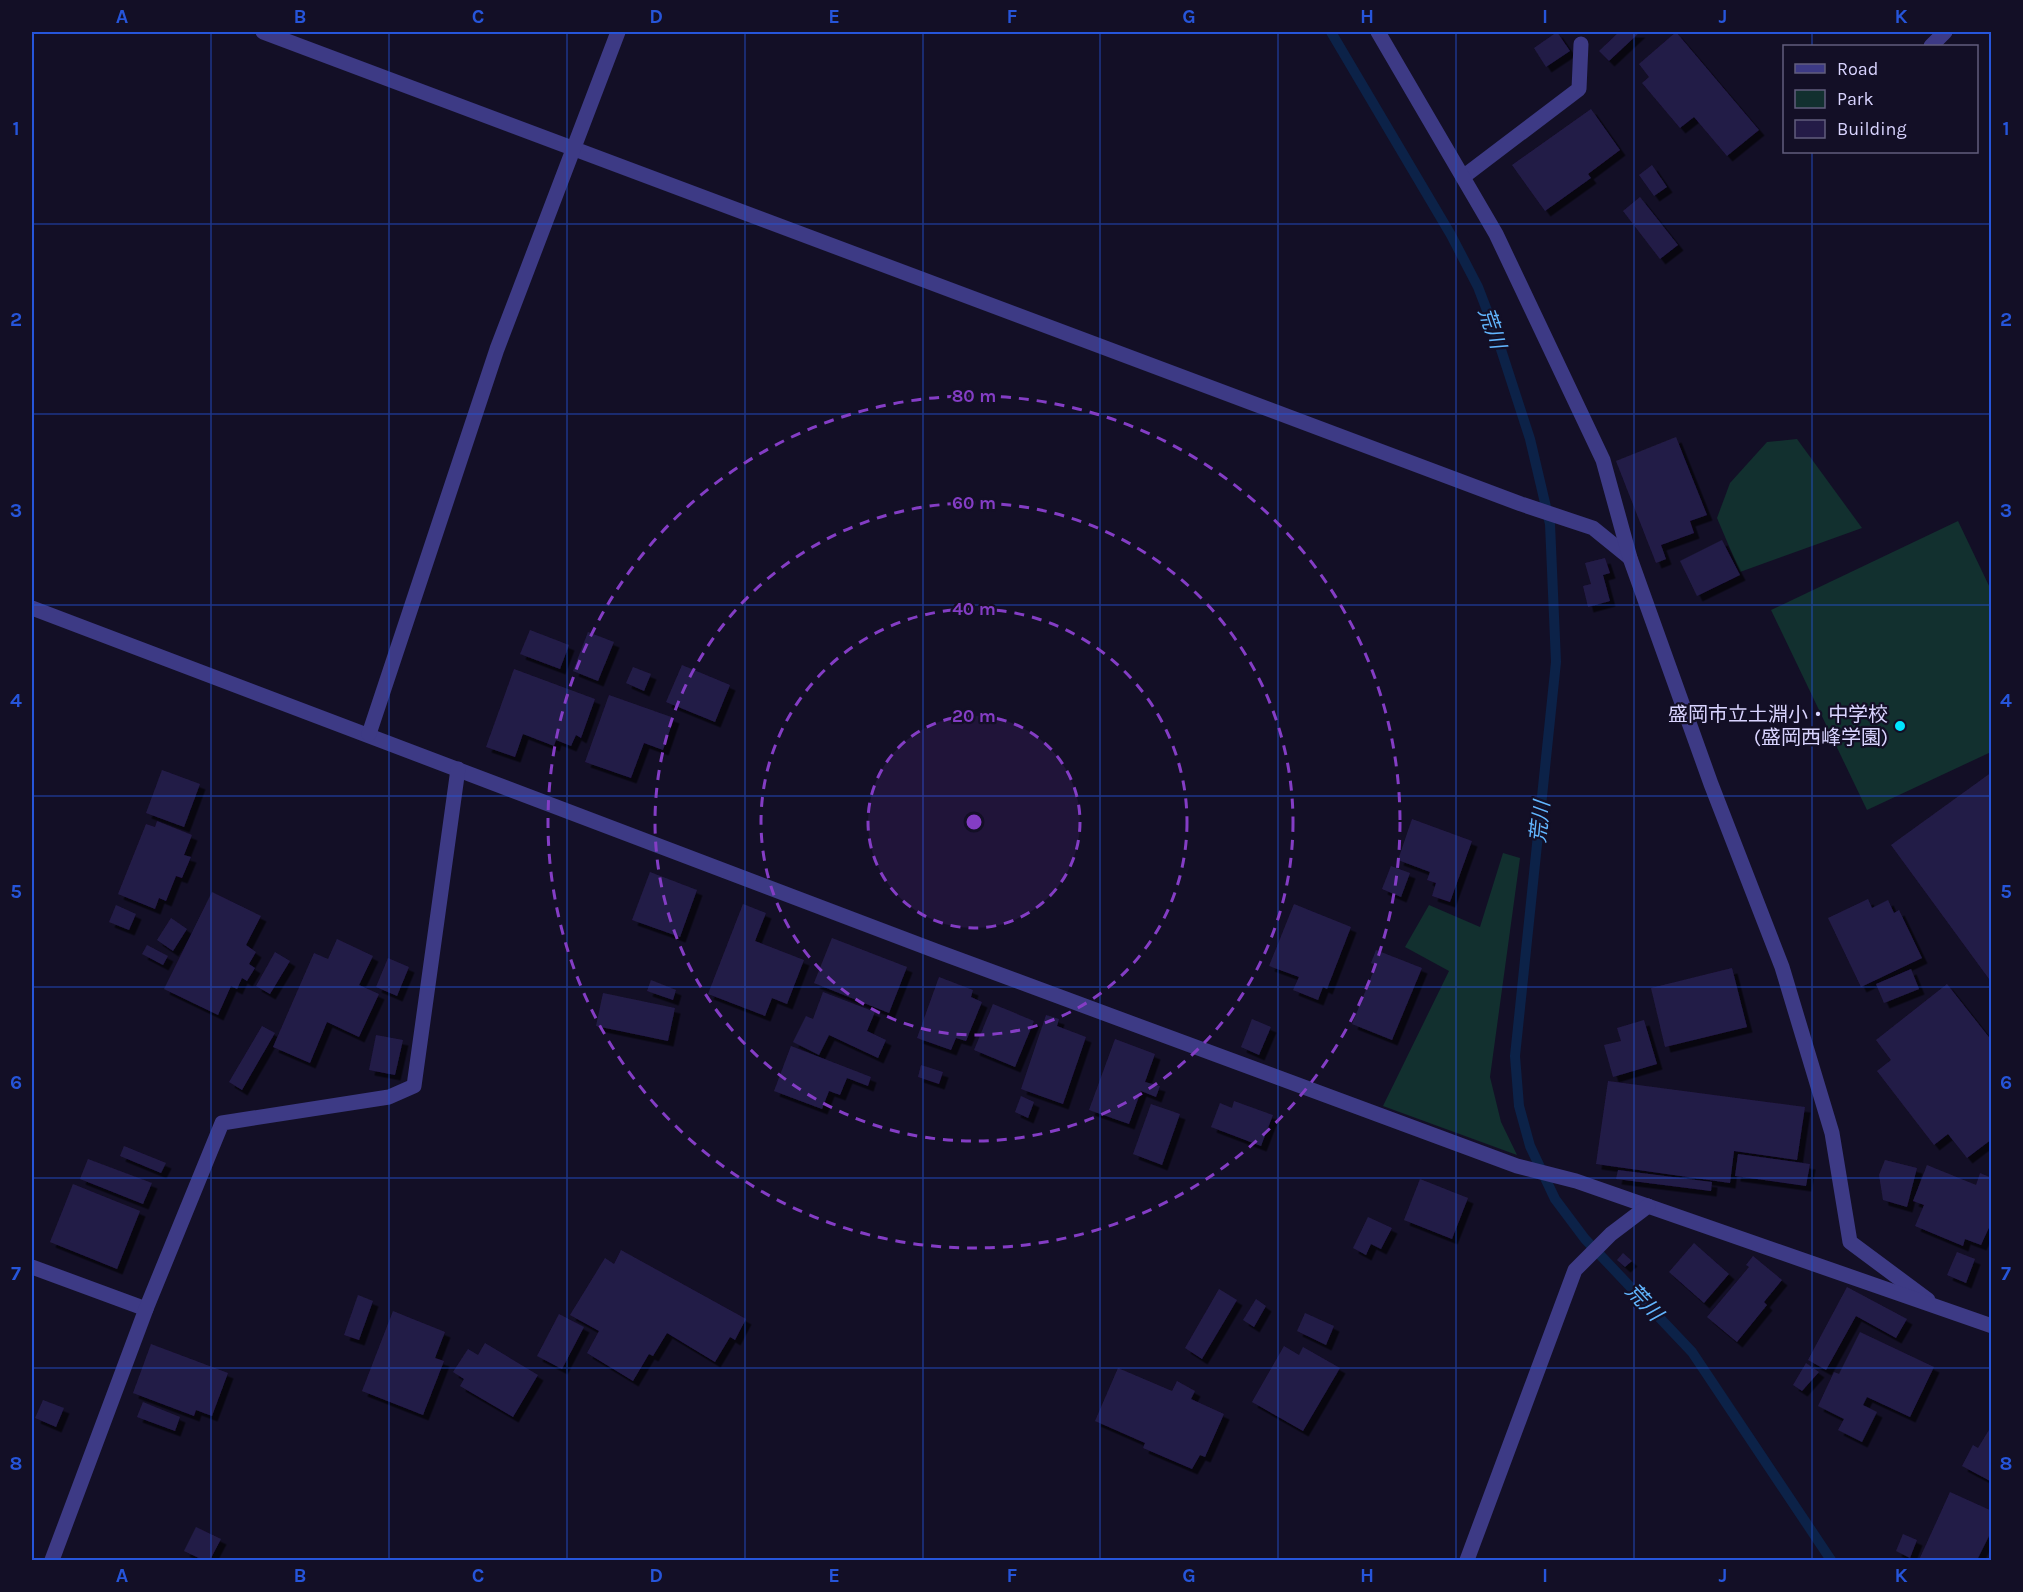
<svg xmlns="http://www.w3.org/2000/svg" width="2023" height="1592" font-family="Karla,'Noto Sans JP',sans-serif">
  <style>
    .green { fill: #12302f }
    .lines { fill: none; stroke-linecap: round; stroke-linejoin: round }
    .stream { stroke: #0c2248; stroke-width: 10 }
    .building { fill: #241b47; filter: url(#shadow) }
    .service { stroke: #3d3a85; stroke-width: 15 }
    .minor { stroke: #3d3a85; stroke-width: 15 }
    .grid { fill: none; stroke: #2655da; stroke-width: 1.5; stroke-opacity: 0.55 }
    .ring { fill: none; stroke: #843dc5; stroke-width: 3; stroke-dasharray: 10 8 }
    .poi-dot { fill: #00e5ff; stroke: #130f26; stroke-width: 2 }
    .labels { text-anchor: middle; stroke-width: 4.5; stroke-linejoin: round; paint-order: stroke }
    .poi-label { font-size: 20px; fill: #d9d4ff; stroke: #130f26; text-anchor: end }
    .water-label { font-size: 21px; font-style: italic; fill: #62b6ff; stroke: #130f26 }
    .centre { fill: #843dc5; stroke: #130f26; stroke-width: 3 }
    .ring-label { font-size: 18px; text-anchor: middle; font-weight: bold; fill: #843dc5; stroke: #130f26; stroke-width: 4.5; stroke-linejoin: round; paint-order: stroke }
    .neatline { fill: none; stroke: #2655da; stroke-width: 2 }
    .grid-label { font-size: 20px; text-anchor: middle; font-weight: bold; fill: #2655da }
  </style>
  <defs>
    <filter id="shadow"><feDropShadow dx="5.5" dy="5.5" stdDeviation="0" flood-color="#0009"/></filter>
  </defs>
  <rect width="100%" height="100%" fill="#130f26"/>
  <g class="green">
    <polygon points="1797,439 1862,528 1740,572 1717,518 1730,483 1767,442"/>
    <polygon points="1958,521 1991,590 1991,752 1867,810 1771,610"/>
    <polygon points="1503,853 1520,858 1490,1077 1501,1122 1517,1155 1383,1106 1449,971 1405,947 1429,905 1480,927"/>
  </g>
  <g class="lines">
    <polyline class="stream" points="1331,32 1451,235 1478,287 1496,334 1530,439 1550,524 1556,662 1515,1056 1519,1106 1530,1146 1555,1199 1585,1239 1692,1352 1831,1560"/>
  </g>
  <g class="building">
    <polygon points="1557,32 1570,51 1546,67 1534,48"/>
    <polygon points="1619,32 1640,32 1609,61 1599,51"/>
    <polygon points="1676,32 1759,130 1727,156 1694,117 1680,128 1642,83 1649,77 1639,64"/>
    <polygon points="1591,109 1620,150 1588,174 1591,178 1545,211 1512,165"/>
    <polygon points="1652,165 1667,187 1654,196 1639,175"/>
    <polygon points="1640,197 1678,245 1660,259 1623,211"/>
    <polygon points="1676,437 1707,515 1690,521 1694,533 1661,545 1666,559 1656,563 1616,461"/>
    <polygon points="1722,540 1740,575 1697,596 1680,561"/>
    <polygon points="1605,558 1610,573 1603,575 1610,601 1588,607 1583,586 1591,584 1585,563"/>
    <polygon points="530,630 569,645 560,669 520,654"/>
    <polygon points="588,632 614,642 598,681 573,671"/>
    <polygon points="682,665 730,685 715,722 666,702"/>
    <polygon points="633,667 651,674 644,691 626,683"/>
    <polygon points="514,669 595,699 581,738 576,735 571,746 556,740 554,746 523,734 515,757 486,747"/>
    <polygon points="609,695 674,718 663,750 644,743 631,778 585,762"/>
    <polygon points="162,770 200,784 184,827 146,813"/>
    <polygon points="1992,772 1992,983 1891,845"/>
    <polygon points="1412,819 1472,841 1450,902 1432,896 1436,883 1427,880 1430,872 1398,860"/>
    <polygon points="157,821 192,835 184,855 191,857 182,878 176,876 166,901 159,898 155,909 118,894 146,824 155,827"/>
    <polygon points="1391,866 1410,873 1401,897 1382,889"/>
    <polygon points="650,872 697,890 680,937 632,920"/>
    <polygon points="212,892 261,916 246,945 256,952 249,964 255,968 247,981 242,978 237,989 231,986 218,1015 164,989"/>
    <polygon points="1868,899 1872,908 1888,900 1894,913 1899,910 1922,958 1861,987 1828,918"/>
    <polygon points="743,904 766,913 755,941 804,960 787,1004 772,998 765,1016 708,994"/>
    <polygon points="1294,904 1351,927 1327,989 1323,987 1318,1000 1293,990 1299,977 1269,966"/>
    <polygon points="116,905 136,914 129,930 109,922"/>
    <polygon points="171,918 187,929 173,951 157,940"/>
    <polygon points="832,938 907,967 889,1013 814,983"/>
    <polygon points="337,939 373,956 359,985 379,994 359,1037 327,1022 310,1063 273,1047 314,953 328,959"/>
    <polygon points="147,945 168,956 163,965 142,954"/>
    <polygon points="1376,950 1422,968 1392,1040 1352,1024 1376,965 1371,963"/>
    <polygon points="275,952 290,961 270,994 256,986"/>
    <polygon points="388,958 409,967 397,996 376,987"/>
    <polygon points="1732,968 1747,1027 1665,1047 1651,988"/>
    <polygon points="1911,969 1919,989 1884,1003 1876,984"/>
    <polygon points="939,977 973,990 971,997 982,1002 966,1041 956,1038 951,1050 917,1038"/>
    <polygon points="651,980 676,990 673,1000 647,991"/>
    <polygon points="1947,984 1992,1041 1992,1139 1967,1158 1948,1134 1934,1145 1877,1071 1891,1060 1876,1040"/>
    <polygon points="823,992 875,1012 867,1031 886,1040 878,1058 829,1035 819,1055 793,1042 806,1016 813,1019"/>
    <polygon points="603,993 675,1008 668,1041 596,1026"/>
    <polygon points="993,1004 1034,1021 1015,1067 974,1050"/>
    <polygon points="1046,1015 1059,1019 1057,1026 1086,1037 1063,1104 1021,1089"/>
    <polygon points="1252,1019 1271,1027 1259,1055 1241,1047"/>
    <polygon points="1644,1020 1657,1064 1613,1077 1604,1045 1621,1041 1617,1028"/>
    <polygon points="262,1026 275,1033 242,1090 229,1082"/>
    <polygon points="376,1035 403,1040 395,1075 369,1070"/>
    <polygon points="1115,1039 1155,1054 1145,1082 1160,1086 1156,1097 1141,1091 1129,1124 1089,1110"/>
    <polygon points="791,1046 871,1077 868,1086 847,1078 840,1095 829,1091 822,1109 774,1091"/>
    <polygon points="921,1065 943,1072 939,1084 918,1077"/>
    <polygon points="1608,1081 1805,1107 1797,1160 1734,1151 1730,1183 1596,1164"/>
    <polygon points="1021,1096 1034,1102 1028,1118 1015,1112"/>
    <polygon points="1234,1101 1273,1115 1261,1146 1211,1127 1220,1103 1232,1108"/>
    <polygon points="1151,1104 1180,1114 1162,1165 1133,1154"/>
    <polygon points="124,1146 166,1163 161,1173 120,1156"/>
    <polygon points="1738,1154 1810,1164 1806,1186 1735,1176"/>
    <polygon points="88,1159 152,1183 143,1204 80,1179"/>
    <polygon points="1885,1160 1917,1168 1907,1207 1883,1200 1879,1175"/>
    <polygon points="1927,1165 1976,1185 1980,1173 1992,1178 1992,1221 1981,1245 1965,1239 1963,1246 1915,1226 1924,1205 1913,1201"/>
    <polygon points="1618,1170 1712,1182 1711,1191 1616,1179"/>
    <polygon points="1420,1179 1468,1198 1452,1239 1404,1220"/>
    <polygon points="73,1184 140,1211 117,1269 50,1242"/>
    <polygon points="1368,1217 1392,1228 1381,1249 1371,1244 1366,1255 1353,1248"/>
    <polygon points="1694,1243 1729,1274 1704,1303 1669,1272"/>
    <polygon points="621,1250 746,1319 735,1340 730,1337 715,1362 667,1333 653,1356 649,1354 633,1381 587,1353 599,1331 570,1315 605,1258 614,1264"/>
    <polygon points="1957,1252 1975,1259 1966,1283 1947,1275"/>
    <polygon points="1623,1253 1632,1261 1625,1267 1617,1260"/>
    <polygon points="1753,1256 1782,1280 1764,1302 1767,1305 1737,1342 1707,1317 1749,1267 1746,1265"/>
    <polygon points="1847,1287 1907,1319 1896,1338 1856,1316 1826,1370 1808,1360"/>
    <polygon points="1219,1289 1237,1300 1202,1359 1185,1348"/>
    <polygon points="358,1295 373,1301 359,1340 344,1335"/>
    <polygon points="1256,1299 1266,1306 1254,1327 1243,1320"/>
    <polygon points="393,1311 445,1332 435,1358 444,1361 423,1415 362,1391"/>
    <polygon points="1305,1313 1334,1326 1326,1345 1297,1331"/>
    <polygon points="559,1314 584,1327 562,1369 537,1356"/>
    <polygon points="1860,1332 1934,1367 1910,1417 1867,1397 1863,1405 1877,1412 1862,1442 1838,1430 1844,1419 1818,1406 1834,1372 1839,1374"/>
    <polygon points="485,1343 538,1375 513,1417 460,1386 464,1379 453,1372 468,1349 478,1355"/>
    <polygon points="151,1344 228,1373 212,1416 196,1410 194,1416 133,1393"/>
    <polygon points="1284,1346 1299,1355 1303,1347 1340,1368 1303,1431 1252,1402"/>
    <polygon points="1806,1363 1819,1372 1802,1391 1793,1385"/>
    <polygon points="1118,1368 1172,1391 1177,1381 1195,1391 1191,1399 1224,1414 1205,1457 1200,1455 1192,1469 1143,1448 1145,1443 1095,1421"/>
    <polygon points="43,1400 64,1408 56,1427 35,1418"/>
    <polygon points="143,1402 180,1417 175,1431 137,1417"/>
    <polygon points="1992,1425 1992,1482 1962,1466 1973,1445 1978,1448"/>
    <polygon points="1950,1492 1992,1511 1992,1530 1977,1560 1919,1560"/>
    <polygon points="196,1527 221,1539 210,1560 203,1560 184,1551"/>
    <polygon points="1903,1534 1917,1540 1910,1558 1896,1551"/>
  </g>
  <g class="lines">
    <g class="service">
      <polyline points="1931,46 1945,32"/>
      <polyline points="1463,177 1579,89 1581,44"/>
    </g>
    <g class="minor">
      <polyline points="263,32 1521,504 1593,528 1630,558"/>
      <polyline points="1378,32 1496,234 1603,460 1630,558 1711,784 1782,967 1832,1133 1850,1242 1928,1300"/>
      <polyline points="32,608 936,951 1517,1166 1576,1181 1992,1326"/>
      <polyline points="369,734 497,349 618,32"/>
      <polyline points="32,1267 146,1309"/>
      <polyline points="52,1560 146,1309 222,1123 389,1097 414,1086 458,769"/>
      <polyline points="1467,1560 1575,1270 1611,1234 1648,1206"/>
    </g>
  </g>
  <path class="grid" d="M211,32V1560M389,32V1560M567,32V1560M745,32V1560M923,32V1560M1100,32V1560M1278,32V1560M1456,32V1560M1634,32V1560M1812,32V46M1812,152V1560M32,224H1992M32,414H1992M32,605H1992M32,796H1992M32,987H1992M32,1178H1992M32,1368H1992"/>
  <circle cx="974" cy="822" r="106" fill="#843dc5" fill-opacity=".12"/>
  <g class="ring">
    <circle cx="974" cy="822" r="106"/>
    <circle cx="974" cy="822" r="213"/>
    <circle cx="974" cy="822" r="319"/>
    <circle cx="974" cy="822" r="426"/>
  </g>
  <circle class="poi-dot" cx="1900" cy="726" r="6"/>
  <g class="labels">
    <g class="poi-label">
      <text x="1888" y="721">盛岡市立土淵小・中学校<tspan x="1888" dy="23">(盛岡西峰学園)</tspan></text>
    </g>
    <g class="water-label">
      <text transform="translate(1492 328) rotate(71)" y="7">荒川</text>
      <text transform="translate(1540 822) rotate(-84)" y="7">荒川</text>
      <text transform="translate(1644 1302) rotate(47)" y="7">荒川</text>
    </g>
  </g>
  <circle cx="974" cy="822" r="9" class="centre"/>
  <g class="ring-label">
    <text x="974" y="402">80 m</text>
    <text x="974" y="509">60 m</text>
    <text x="974" y="615">40 m</text>
    <text x="974" y="722">20 m</text>
  </g>
  <rect width="2023" height="1592" fill="none" stroke="#130f26" stroke-width="66"/>
  <rect x="1783" y="45" width="195" height="108" fill="#130f26" stroke="#625e7d" stroke-width="1.5"/>
  <rect x="1795" y="64" width="30" height="9" fill="#3d3a85" stroke="#625e7d" stroke-width="1.5"/>
  <text x="1837" y="75" font-size="18" fill="#d9d4ff">Road</text>
  <rect x="1795" y="90" width="30" height="18" fill="#12302f" stroke="#625e7d" stroke-width="1.5"/>
  <text x="1837" y="105" font-size="18" fill="#d9d4ff">Park</text>
  <rect x="1795" y="120" width="30" height="18" fill="#241b47" stroke="#625e7d" stroke-width="1.5"/>
  <text x="1837" y="135" font-size="18" fill="#d9d4ff">Building</text>
  <rect x="33" y="33" width="1957" height="1526" class="neatline"/>
  <g class="grid-label">
    <text x="122" y="23">A</text>
    <text x="300" y="23">B</text>
    <text x="478" y="23">C</text>
    <text x="656" y="23">D</text>
    <text x="834" y="23">E</text>
    <text x="1012" y="23">F</text>
    <text x="1189" y="23">G</text>
    <text x="1367" y="23">H</text>
    <text x="1545" y="23">I</text>
    <text x="1723" y="23">J</text>
    <text x="1901" y="23">K</text>
    <text x="16" y="135">1</text>
    <text x="2006" y="135">1</text>
    <text x="16" y="326">2</text>
    <text x="2006" y="326">2</text>
    <text x="16" y="517">3</text>
    <text x="2006" y="517">3</text>
    <text x="16" y="707">4</text>
    <text x="2006" y="707">4</text>
    <text x="16" y="898">5</text>
    <text x="2006" y="898">5</text>
    <text x="16" y="1089">6</text>
    <text x="2006" y="1089">6</text>
    <text x="16" y="1280">7</text>
    <text x="2006" y="1280">7</text>
    <text x="16" y="1470">8</text>
    <text x="2006" y="1470">8</text>
    <text x="122" y="1582">A</text>
    <text x="300" y="1582">B</text>
    <text x="478" y="1582">C</text>
    <text x="656" y="1582">D</text>
    <text x="834" y="1582">E</text>
    <text x="1012" y="1582">F</text>
    <text x="1189" y="1582">G</text>
    <text x="1367" y="1582">H</text>
    <text x="1545" y="1582">I</text>
    <text x="1723" y="1582">J</text>
    <text x="1901" y="1582">K</text>
  </g>
</svg>
